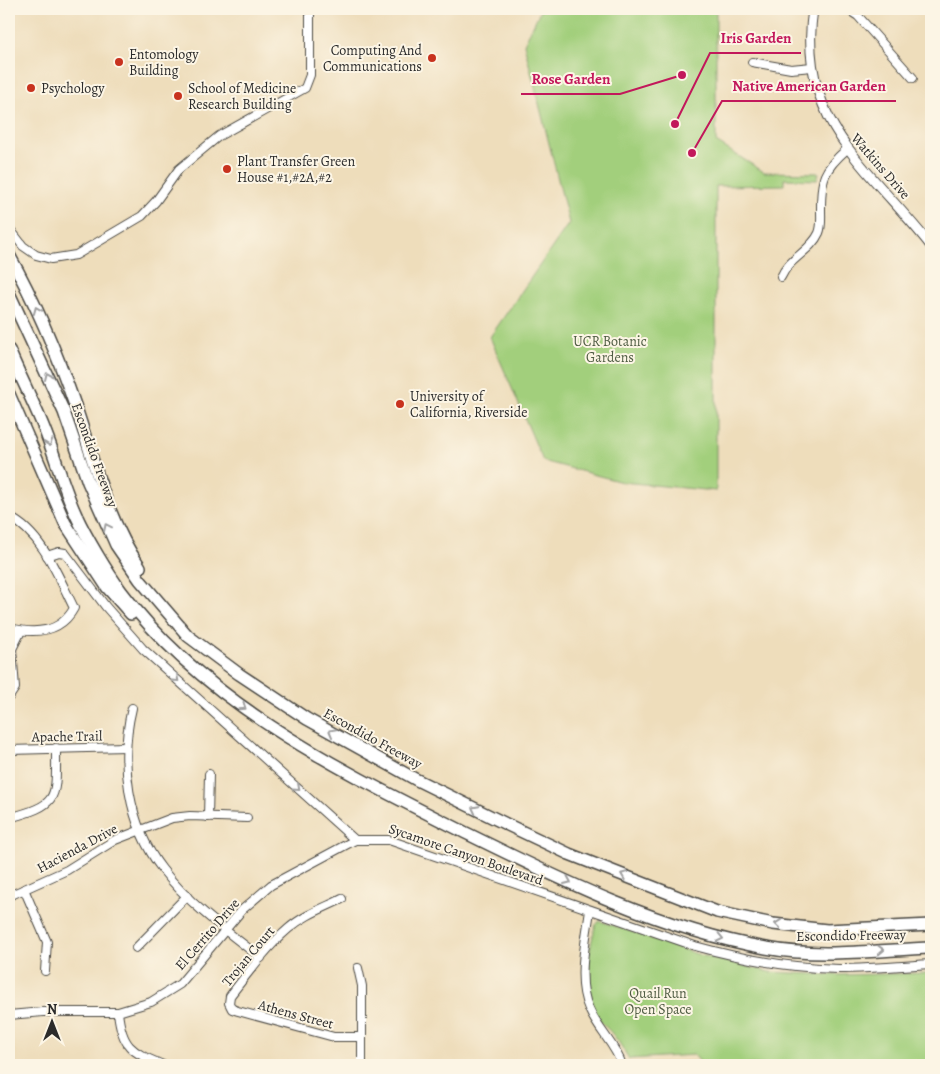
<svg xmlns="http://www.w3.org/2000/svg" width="940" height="1074" font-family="Alegreya,serif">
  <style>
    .green { fill: #a2cf7c; stroke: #667d54 }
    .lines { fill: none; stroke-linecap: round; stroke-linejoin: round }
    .minor-casing { stroke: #484641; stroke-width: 10 }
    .major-casing { stroke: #484641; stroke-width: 11 }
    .highway-casing { stroke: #484641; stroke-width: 14 }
    .minor { stroke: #fff; stroke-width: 8 }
    .major { stroke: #fff; stroke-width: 9 }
    .highway { stroke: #fff; stroke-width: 11 }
    .oneway { stroke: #a0a0a0 }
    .poi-dot { fill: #c8321e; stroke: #fcf5e5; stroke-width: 2 }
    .labels { text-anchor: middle; stroke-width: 4; stroke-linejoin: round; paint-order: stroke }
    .poi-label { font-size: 14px; fill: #2b2b2b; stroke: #fcf5e5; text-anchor: start }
    .street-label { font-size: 14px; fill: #2b2b2b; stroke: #fcf5e5 }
    .park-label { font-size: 14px; fill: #4f5c43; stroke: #fcf5e5 }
    .leader { fill: none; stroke: #c2185b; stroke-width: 2 }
    .callout-dot { fill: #c2185b; stroke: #fcf5e5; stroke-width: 2 }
    .callout-label { font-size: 15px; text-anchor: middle; font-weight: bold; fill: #c2185b; stroke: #fcf5e5; stroke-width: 4; stroke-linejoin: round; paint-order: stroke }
  </style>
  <rect width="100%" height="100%" fill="#fcf5e5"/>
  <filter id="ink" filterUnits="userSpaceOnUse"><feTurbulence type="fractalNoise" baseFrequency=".02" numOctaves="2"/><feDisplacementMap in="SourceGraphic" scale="10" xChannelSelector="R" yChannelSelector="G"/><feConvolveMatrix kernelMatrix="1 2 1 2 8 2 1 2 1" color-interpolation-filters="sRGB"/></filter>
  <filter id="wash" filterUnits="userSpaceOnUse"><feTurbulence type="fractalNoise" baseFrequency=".0096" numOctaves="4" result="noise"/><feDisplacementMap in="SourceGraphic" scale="20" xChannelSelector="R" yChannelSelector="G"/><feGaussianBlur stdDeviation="1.12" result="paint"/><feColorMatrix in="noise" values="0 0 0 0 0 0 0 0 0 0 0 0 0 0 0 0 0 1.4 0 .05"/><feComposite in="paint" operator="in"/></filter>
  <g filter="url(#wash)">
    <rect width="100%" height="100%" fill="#edb"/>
    <g class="green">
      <polygon points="541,9 716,9 716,142 764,172 819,173 817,180 784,179 784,185 716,186 716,491 622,482 543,461 490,337 569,223 524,44"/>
      <path d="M600,921L700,955L770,972L837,975L931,973V1065H703L694,1055L629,1059C624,1051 620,1043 614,1036C610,1030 603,1025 598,1019C582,992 588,952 596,924Z"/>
    </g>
  </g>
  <g filter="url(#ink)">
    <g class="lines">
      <defs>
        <g id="minor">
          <polyline points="847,9 858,16 913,78"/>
          <polyline points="752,62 791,69 812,67"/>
          <polyline points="9,228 23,246 36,255 51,259 76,255 142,216 156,201 179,169 219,136 305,88 310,75 310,9"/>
          <path d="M781,277C789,258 811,251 819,233C822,226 821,218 821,210C821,178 823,170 847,149"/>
          <path d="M9,517C42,533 58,576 74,608C60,634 34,634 9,628"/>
          <polyline points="47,556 59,552 65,553 106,607 143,649 355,840"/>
          <polyline points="9,697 15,688 12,649 21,631"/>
          <path d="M132,708C119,761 128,825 162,869C189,904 226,931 261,958"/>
          <polyline points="9,750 126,747"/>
          <polyline points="208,817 209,774"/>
          <path d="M9,818C60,804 56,799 56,748"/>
          <polyline points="24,889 47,942 45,971"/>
          <polyline points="9,896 67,870 115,840 172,818 190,816 247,818"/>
          <path d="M342,899C324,908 304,915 288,929C266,948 248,973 230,996L229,1003L232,1009L238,1011L334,1037H362"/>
          <path d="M590,910C586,941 576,981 589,1009C598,1030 615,1044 622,1065"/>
          <polyline points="136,948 187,896"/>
          <polyline points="358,968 362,986 362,1065"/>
          <path d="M118,1012C122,1049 133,1052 163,1065"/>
          <path d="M9,1015L43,1012H118L151,1002L180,984L242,910L271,885L355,840H389L695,946C742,959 790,968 839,969C870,969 901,966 931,964"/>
        </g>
        <path id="major" d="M813,9C796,122 870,168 931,246"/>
        <g id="highway">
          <path d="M9,255C36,303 58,356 76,408C94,461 107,520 140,567"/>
          <polyline points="9,293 64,412 88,482 116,545 140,580 188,636 239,674 307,719 415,779 508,825 569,854 717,912 773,924 827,930 931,925"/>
          <path d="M9,350C19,374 31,397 41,421C54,451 62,484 76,515C86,537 107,572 121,591C207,706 343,771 468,834C561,880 663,930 766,948C819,958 877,950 931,948"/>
          <polyline points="9,394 65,523 107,587 131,614"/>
        </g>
      </defs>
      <use href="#minor" class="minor-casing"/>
      <use href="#major" class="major-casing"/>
      <use href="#highway" class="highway-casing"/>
      <use href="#minor" class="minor"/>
      <use href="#major" class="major"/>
      <use href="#highway" class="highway"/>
    </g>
    <defs><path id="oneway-chevron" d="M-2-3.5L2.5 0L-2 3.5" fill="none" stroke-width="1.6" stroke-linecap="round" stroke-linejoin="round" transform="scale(1.25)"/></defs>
    <g class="oneway">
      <use href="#oneway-chevron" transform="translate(37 310) rotate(-112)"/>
      <use href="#oneway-chevron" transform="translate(48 376) rotate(-114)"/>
      <use href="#oneway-chevron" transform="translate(49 443) rotate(70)"/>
      <use href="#oneway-chevron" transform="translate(107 527) rotate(-116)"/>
      <use href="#oneway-chevron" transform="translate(176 679) rotate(42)"/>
      <use href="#oneway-chevron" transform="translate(243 707) rotate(35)"/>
      <use href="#oneway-chevron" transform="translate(332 732) rotate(-151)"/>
      <use href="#oneway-chevron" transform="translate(297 788) rotate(42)"/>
      <use href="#oneway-chevron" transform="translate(475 809) rotate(-153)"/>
      <use href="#oneway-chevron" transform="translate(624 875) rotate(-158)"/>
      <use href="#oneway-chevron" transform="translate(568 881) rotate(23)"/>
      <use href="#oneway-chevron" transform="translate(778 924) rotate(-173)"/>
      <use href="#oneway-chevron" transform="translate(720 938) rotate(12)"/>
      <use href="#oneway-chevron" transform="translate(881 950) rotate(-2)"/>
    </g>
  </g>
  <g class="poi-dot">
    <circle cx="432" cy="58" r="5"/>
    <circle cx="119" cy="62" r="5"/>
    <circle cx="31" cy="88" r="5"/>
    <circle cx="178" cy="96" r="5"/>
    <circle cx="227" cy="169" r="5"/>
    <circle cx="400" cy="404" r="5"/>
  </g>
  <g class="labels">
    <g class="poi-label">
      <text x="422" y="55" text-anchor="end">Computing And<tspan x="422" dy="16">Communications</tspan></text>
      <text x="129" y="59">Entomology<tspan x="129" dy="16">Building</tspan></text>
      <text x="41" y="93">Psychology</text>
      <text x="188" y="93">School of Medicine<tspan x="188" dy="16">Research Building</tspan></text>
      <text x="237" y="166">Plant Transfer Green<tspan x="237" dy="16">House #1,#2A,#2</tspan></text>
      <text x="410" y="401">University of<tspan x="410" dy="16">California, Riverside</tspan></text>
    </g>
    <g class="street-label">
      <text transform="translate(881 166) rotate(49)" y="5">Watkins Drive</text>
      <text transform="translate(95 455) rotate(70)" y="5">Escondido Freeway</text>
      <text transform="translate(67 736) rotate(-1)" y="5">Apache Trail</text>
      <text transform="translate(373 738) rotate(29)" y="5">Escondido Freeway</text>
      <text transform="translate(77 848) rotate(-28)" y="5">Hacienda Drive</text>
      <text transform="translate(466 854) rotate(19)" y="5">Sycamore Canyon Boulevard</text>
      <text transform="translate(207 934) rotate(-49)" y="5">El Cerrito Drive</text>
      <text transform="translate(851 935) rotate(-1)" y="5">Escondido Freeway</text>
      <text transform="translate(248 956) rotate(-50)" y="5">Trojan Court</text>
      <text transform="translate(296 1014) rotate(15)" y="5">Athens Street</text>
    </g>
    <g class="park-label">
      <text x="610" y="346">UCR Botanic<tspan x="610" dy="16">Gardens</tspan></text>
      <text x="658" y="998">Quail Run<tspan x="658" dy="16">Open Space</tspan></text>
    </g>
  </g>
  <path class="leader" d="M675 124L710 53H801M682 75L620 94H521M692 153L722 101H896"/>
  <g class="callout-dot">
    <circle cx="675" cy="124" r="5"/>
    <circle cx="682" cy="75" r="5"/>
    <circle cx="692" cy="153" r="5"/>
  </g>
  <g class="callout-label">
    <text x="756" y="43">Iris Garden</text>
    <text x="571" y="84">Rose Garden</text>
    <text x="809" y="91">Native American Garden</text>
  </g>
  <rect width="940" height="1074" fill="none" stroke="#fcf5e5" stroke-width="30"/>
  <g transform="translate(52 1022)" stroke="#fcf5e5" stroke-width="4" paint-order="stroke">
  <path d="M0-4L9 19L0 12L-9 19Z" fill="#2b2b2b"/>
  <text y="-8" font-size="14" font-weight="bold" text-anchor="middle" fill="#2b2b2b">N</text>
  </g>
</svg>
